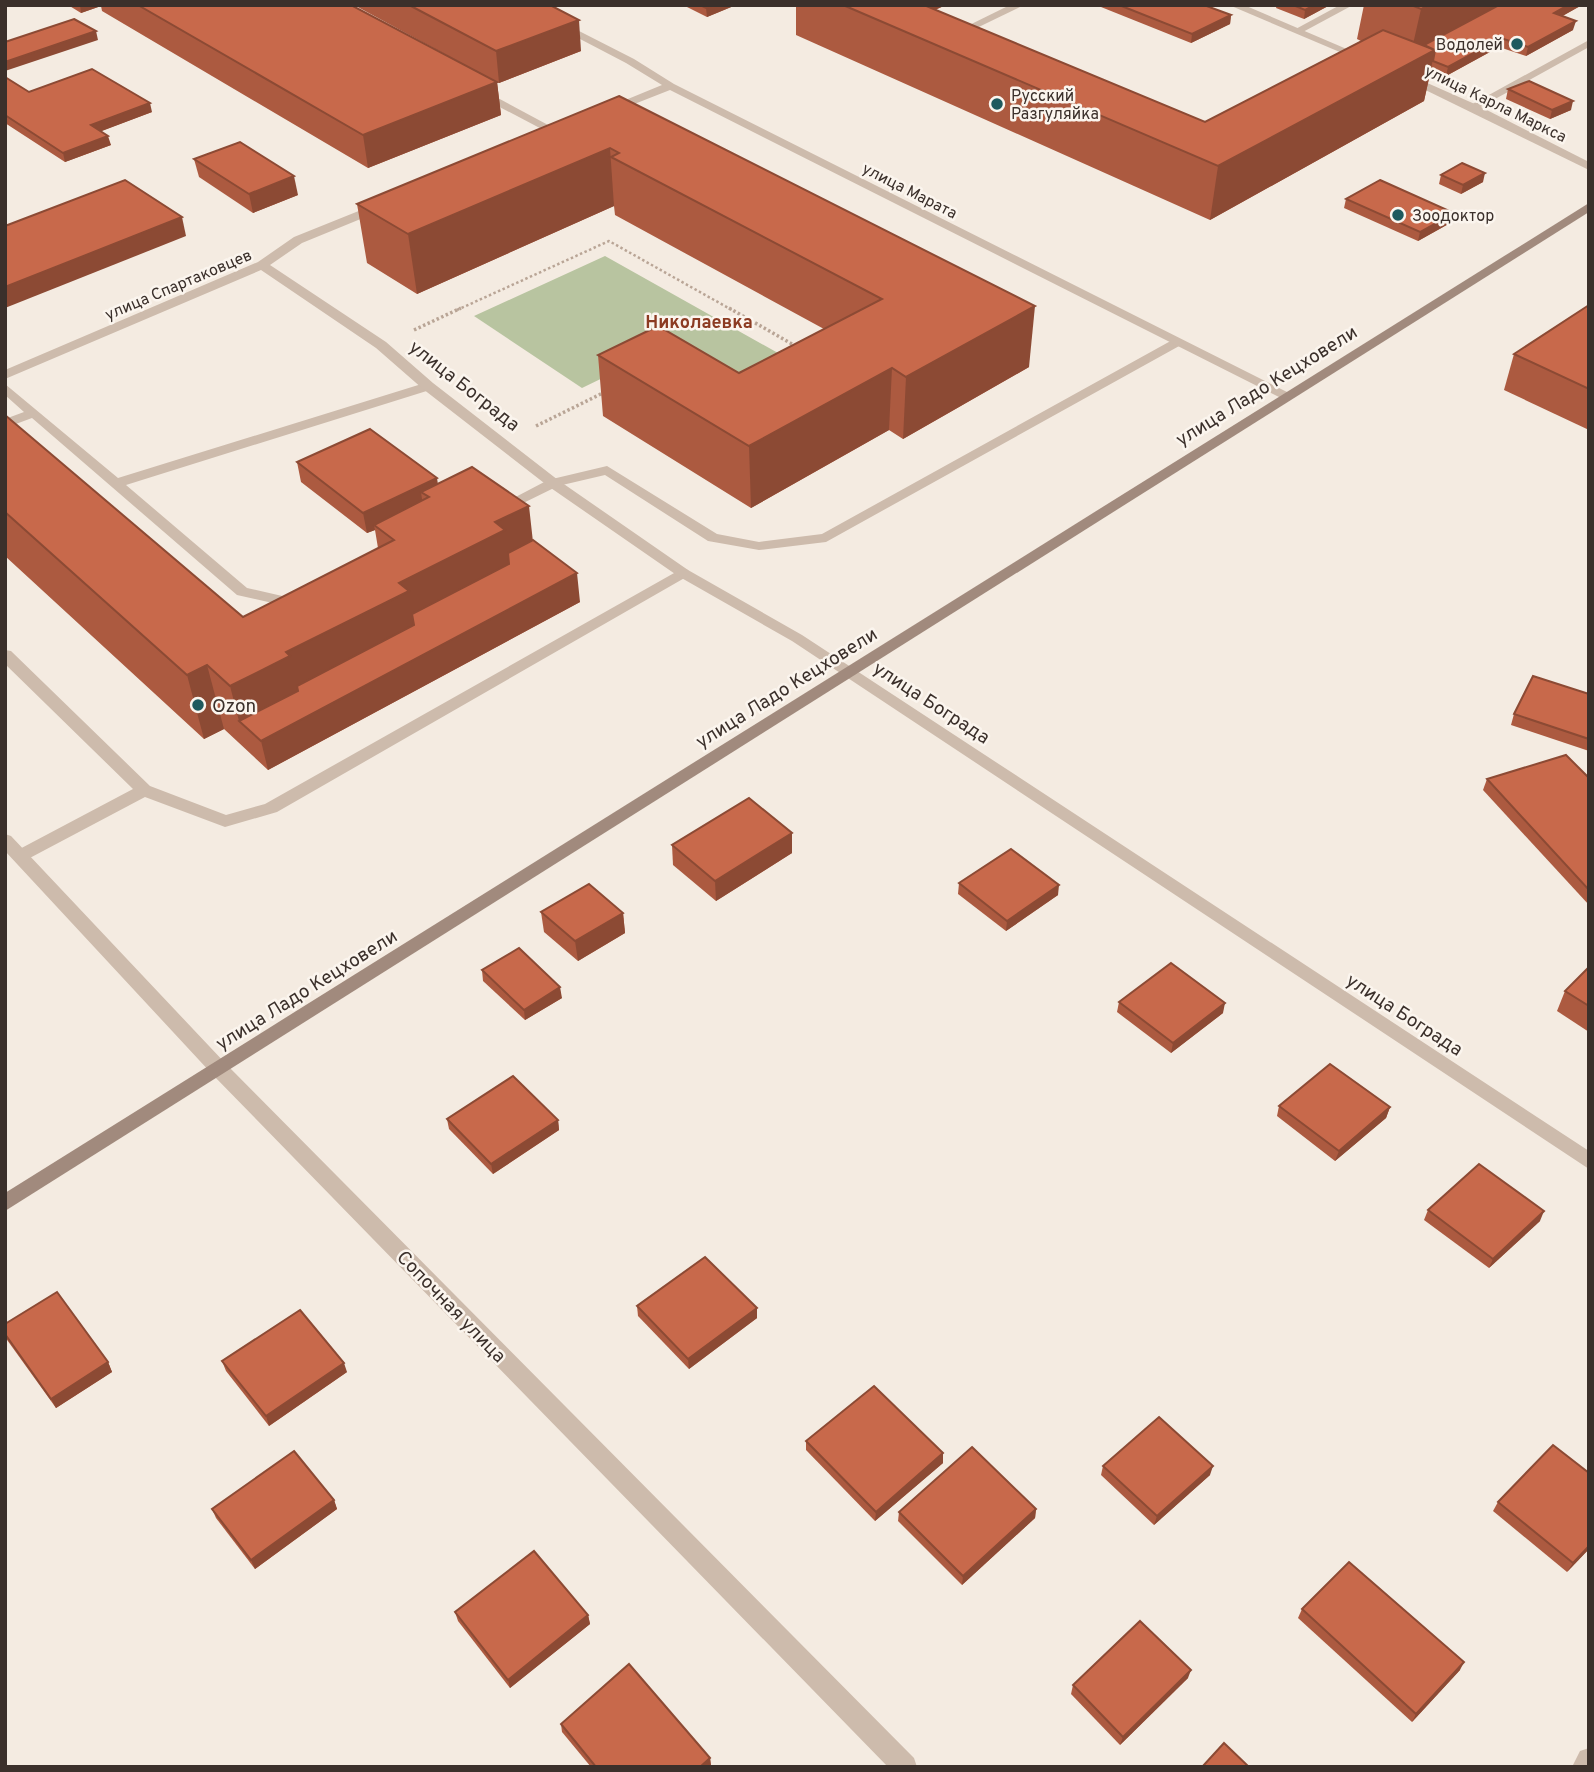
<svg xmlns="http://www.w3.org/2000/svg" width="1594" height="1772" font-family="Overpass,sans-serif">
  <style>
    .green { fill: #b8c4a0 }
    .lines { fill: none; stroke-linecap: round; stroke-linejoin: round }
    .path-far1 { stroke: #b9a596; stroke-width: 2.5; stroke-dasharray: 2.5 2.5; stroke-linecap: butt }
    .path { stroke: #b9a596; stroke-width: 3.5; stroke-dasharray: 2.5 2.5; stroke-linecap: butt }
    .service { fill: #cdbbac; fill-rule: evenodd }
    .minor { fill: #cdbbac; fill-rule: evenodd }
    .secondary { fill: #a18a7d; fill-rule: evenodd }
    .wall { fill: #ac5a40 }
    .shaded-wall { fill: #8c4a34 }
    .building { fill: #c8694b; stroke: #8c4a34; stroke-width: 2 }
    .poi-dot { fill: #1f5a5e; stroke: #fbf5ee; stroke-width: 2.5 }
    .labels { text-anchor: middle; stroke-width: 5; stroke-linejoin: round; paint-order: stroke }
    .far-poi-label { font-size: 16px; fill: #3b302b; stroke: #fbf5ee; text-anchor: start }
    .far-street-label { font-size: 16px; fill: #3b302b; stroke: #fbf5ee }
    .far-neighbourhood-label { font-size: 18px; font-weight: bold; fill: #8c3b22; stroke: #fbf5ee }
    .street-label { font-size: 19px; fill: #3b302b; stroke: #fbf5ee }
    .poi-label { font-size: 19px; fill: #3b302b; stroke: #fbf5ee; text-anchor: start }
  </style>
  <rect width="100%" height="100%" fill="#f4ebe1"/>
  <polygon class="green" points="605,256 794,362 724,399 650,355 582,388 474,316"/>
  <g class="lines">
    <polyline class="path-far1" points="457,310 609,241 732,310"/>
    <g class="path">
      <polyline points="729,308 799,348"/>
      <polyline points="414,330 461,308"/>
      <polyline points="536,426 607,391"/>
    </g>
    <g class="service">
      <polygon points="1010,5 1024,5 956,38 947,36"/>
      <polygon points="1340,5 1353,5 1301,33 1292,31"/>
      <polygon points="1589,40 1589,47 1477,109 1467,107"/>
      <polygon points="475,90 483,90 563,133 553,135 475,94"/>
      <polygon points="1176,338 1183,342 1181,345 826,542 759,550 708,541 605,475 558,486 505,512 500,513 493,509 548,480 607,466 717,534 759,542 822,534"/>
      <polygon points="428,382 435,386 433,389 126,485 247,588 304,601 307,604 304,607 299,609 237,595 32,418 5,428 5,419 24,412 5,395 5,384 118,478"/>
      <polygon points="683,568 688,570 690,573 688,576 277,812 225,827 145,797 26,860 14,860 11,856 14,852 133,789 5,664 5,650 11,651 150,786 226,815 265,804"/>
    </g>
    <g class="minor">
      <polygon points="515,5 528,5 634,59 674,84 1295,396 1288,400 1283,399 670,90 614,112 606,112 606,108 662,85 626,63"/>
      <polygon points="1229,5 1244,5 1370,59 1361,61"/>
      <polygon points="1407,74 1477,105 1589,162 1589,170 1403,79 1403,75"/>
      <polygon points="381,202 387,206 385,209 302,243 270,265 386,342 433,383 558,480 688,570 802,635 1589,1151 1589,1169 792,641 678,576 548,486 423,389 376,348 261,270 5,379 5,370 258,262 294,237"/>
      <polygon points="5,834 11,836 226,1064 914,1758 917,1767 888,1767 212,1074 5,851"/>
      <polygon points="1589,1748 1589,1767 1572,1767 1580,1751"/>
    </g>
    <polygon class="secondary" points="1589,203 1589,212 5,1211 5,1193"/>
  </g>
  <g class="wall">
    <polygon points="68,5 351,5 487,77 354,5 550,5 581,51 499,83 497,82 501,115 368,168 102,11 101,6 81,13"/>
    <polygon points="683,5 736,5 707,17"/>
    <polygon points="796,5 946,5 935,10 1205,122 1361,41 1357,39 1364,5 1582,5 1562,16 1573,30 1526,56 1499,47 1446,76 1431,70 1424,101 1210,220 796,35"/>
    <polygon points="1096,5 1204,5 1231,15 1230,24 1191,43"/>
    <polygon points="1277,5 1330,5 1304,19 1276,8"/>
    <polygon points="5,77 29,92 152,112 101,131 111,145 65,162 5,123"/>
    <polygon points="1508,89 1571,110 1550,119 1506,99"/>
    <polygon points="619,96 1029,367 903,439 889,430 751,508 603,416 598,355 739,373 824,329 615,215 614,206 417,294 367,263 357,204"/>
    <polygon points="194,159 298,195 253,213 199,177"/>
    <polygon points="1441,175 1483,182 1461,194 1439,184"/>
    <polygon points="1346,199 1452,222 1418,241 1344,208"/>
    <polygon points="1589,305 1589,430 1504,390 1514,354"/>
    <polygon points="5,415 243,617 378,548 375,530 367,533 301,482 297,462 438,483 533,540 580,602 268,770 224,729 204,739 5,556"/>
    <polygon points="1589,694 1589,751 1511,725 1514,714"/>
    <polygon points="1589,778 1589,905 1483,790 1487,779"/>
    <polygon points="672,845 792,853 716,901 673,865"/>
    <polygon points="959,883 1058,895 1006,931 958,894"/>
    <polygon points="541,912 623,913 625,933 578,961 544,932"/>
    <polygon points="1589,967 1589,1032 1557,1011 1565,991"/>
    <polygon points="482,970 562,998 525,1020 483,981"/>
    <polygon points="1119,1002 1223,1013 1171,1053 1117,1012"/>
    <polygon points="1279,1106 1390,1107 1386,1118 1335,1161 1277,1116"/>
    <polygon points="447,1119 558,1120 559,1130 493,1174 449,1129"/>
    <polygon points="1428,1210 1540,1221 1489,1268 1424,1220"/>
    <polygon points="637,1306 757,1318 689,1369 638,1316"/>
    <polygon points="5,1324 108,1362 112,1372 56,1408 5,1337"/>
    <polygon points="222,1361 347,1372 269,1426 226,1371"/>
    <polygon points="806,1441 943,1453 943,1463 875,1521 806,1450"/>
    <polygon points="1103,1466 1210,1475 1154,1525 1101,1475"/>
    <polygon points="1589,1473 1589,1549 1567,1572 1493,1511 1498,1502"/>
    <polygon points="334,1500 337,1509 255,1569 216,1518 212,1509"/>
    <polygon points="1036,1509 1035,1518 962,1585 898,1521 899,1512"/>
    <polygon points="1302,1609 1460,1670 1412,1722 1298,1618"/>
    <polygon points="455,1612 588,1615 590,1624 510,1688 458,1621"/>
    <polygon points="1188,1678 1120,1745 1071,1694 1073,1685"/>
    <polygon points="561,1724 710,1758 711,1766 710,1767 591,1767 562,1732"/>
  </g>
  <g class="shaded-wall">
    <polygon points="80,5 101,5 101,6 81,13"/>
    <polygon points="714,5 736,5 707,17 706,8"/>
    <polygon points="876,5 946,5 895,27"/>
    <polygon points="1315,5 1330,5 1304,19 1305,10"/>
    <polygon points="1428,5 1513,5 1411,53 1421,9"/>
    <polygon points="1568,5 1582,5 1552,22 1554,13"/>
    <polygon points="1231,15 1230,24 1191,43 1192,34"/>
    <polygon points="579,20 581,51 499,83 496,51"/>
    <polygon points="1576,21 1573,30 1526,56 1528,47"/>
    <polygon points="96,31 98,40 5,71 5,62"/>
    <polygon points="1501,38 1499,47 1446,76 1448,67"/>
    <polygon points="1435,50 1424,101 1210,220 1218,166"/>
    <polygon points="497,82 501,115 368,168 363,135"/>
    <polygon points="1573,101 1571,110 1550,119 1552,110"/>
    <polygon points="150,103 152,112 94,134 91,125"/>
    <polygon points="108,136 111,145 65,162 63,153"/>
    <polygon points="610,148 614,206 417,294 408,234"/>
    <polygon points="1485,173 1483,182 1461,194 1463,185"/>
    <polygon points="294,176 298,195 253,213 249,194"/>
    <polygon points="1454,213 1452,222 1418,241 1420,232"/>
    <polygon points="182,217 186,236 5,308 5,287"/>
    <polygon points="1035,306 1029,367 903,439 906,377"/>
    <polygon points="892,368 889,430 751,508 749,446"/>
    <polygon points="437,478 440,498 429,497 421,492 423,506 374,525 375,530 367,533 363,513"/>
    <polygon points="529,506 536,569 577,573 580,602 268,770 261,741 239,721 230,686 399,583 495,522"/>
    <polygon points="207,665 224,729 204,739 187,675"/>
    <polygon points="792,833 792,853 716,901 715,881"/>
    <polygon points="1059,885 1058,895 1006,931 1007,921"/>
    <polygon points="623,913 625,933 578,961 575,941"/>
    <polygon points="560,987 562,998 525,1020 524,1010"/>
    <polygon points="1225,1003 1223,1013 1171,1053 1173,1043"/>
    <polygon points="1390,1107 1386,1118 1335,1161 1339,1151"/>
    <polygon points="558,1120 559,1130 493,1174 491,1164"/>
    <polygon points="1544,1211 1540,1221 1489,1268 1493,1259"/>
    <polygon points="757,1308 757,1318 689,1369 688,1359"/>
    <polygon points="108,1362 112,1372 56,1408 51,1399"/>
    <polygon points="344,1363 347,1372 269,1426 266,1416"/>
    <polygon points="943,1453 943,1463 875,1521 876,1512"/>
    <polygon points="1213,1466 1210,1475 1154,1525 1157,1516"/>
    <polygon points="334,1500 337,1509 255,1569 251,1560"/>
    <polygon points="1036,1509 1035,1518 962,1585 963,1576"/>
    <polygon points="1589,1546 1589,1549 1567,1572 1573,1563"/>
    <polygon points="588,1615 590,1624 510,1688 508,1680"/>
    <polygon points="1464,1662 1460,1670 1412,1722 1416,1714"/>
    <polygon points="1191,1670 1188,1678 1120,1745 1123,1737"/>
    <polygon points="710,1758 711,1766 710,1767 700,1767"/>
  </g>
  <g class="building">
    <polygon points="138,5 351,5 497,82 363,135"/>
    <polygon points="409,5 550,5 579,20 496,51"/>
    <polygon points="700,5 714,5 706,8"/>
    <polygon points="843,5 924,5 1205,122 1383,30 1435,50 1218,166"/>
    <polygon points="1119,5 1204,5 1231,15 1192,34"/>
    <polygon points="1293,5 1315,5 1305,10"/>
    <polygon points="1411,5 1428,5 1421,9"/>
    <polygon points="1499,5 1568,5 1554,13 1576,21 1528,47 1501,38 1448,67 1433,61 1435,50 1424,45"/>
    <polygon points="74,19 96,31 5,62 5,42"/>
    <polygon points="92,69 150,103 91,125 108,136 63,153 5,115 5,77 29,92"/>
    <polygon points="1529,81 1573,101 1552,110 1508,89"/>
    <polygon points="619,96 1035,306 906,377 892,368 749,446 598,355 658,326 739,373 882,299 611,157 619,153 610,148 408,234 357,204"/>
    <polygon points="240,142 294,176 249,194 194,159"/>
    <polygon points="1462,163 1485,173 1463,185 1441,175"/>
    <polygon points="125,180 182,217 5,287 5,226"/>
    <polygon points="1380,180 1454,213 1420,232 1346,199"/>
    <polygon points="1589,305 1589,389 1514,354"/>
    <polygon points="5,415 243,617 394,540 374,525 429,497 421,492 472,467 529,506 495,522 505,530 399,583 409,591 286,652 290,656 230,686 207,665 187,675 5,512"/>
    <polygon points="370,429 437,478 363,513 297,462"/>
    <polygon points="533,540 577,573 261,741 239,721 298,691 297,686 414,625 412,614 509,564 508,553"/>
    <polygon points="1533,676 1589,694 1589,739 1514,714"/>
    <polygon points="1566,755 1589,778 1589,890 1487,779"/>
    <polygon points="749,798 792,833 715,881 672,845"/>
    <polygon points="1011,849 1059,885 1007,921 959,883"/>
    <polygon points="589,884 623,913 575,941 541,912"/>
    <polygon points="519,948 560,987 524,1010 482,970"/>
    <polygon points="1171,963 1225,1003 1173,1043 1119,1002"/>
    <polygon points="1589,967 1589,1006 1565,991"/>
    <polygon points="1330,1064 1390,1107 1339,1151 1279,1106"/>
    <polygon points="513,1076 558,1120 491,1164 447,1119"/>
    <polygon points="1479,1164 1544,1211 1493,1259 1428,1210"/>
    <polygon points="705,1257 757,1308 688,1359 637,1306"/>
    <polygon points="57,1292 108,1362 51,1399 5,1334 5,1324"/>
    <polygon points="300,1310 344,1363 266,1416 222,1361"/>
    <polygon points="874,1386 943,1453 876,1512 806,1441"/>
    <polygon points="1159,1417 1213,1466 1157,1516 1103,1466"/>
    <polygon points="1553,1445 1589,1473 1589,1546 1573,1563 1498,1502"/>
    <polygon points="972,1447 1036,1509 963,1576 899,1512"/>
    <polygon points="294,1451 334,1500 251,1560 212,1509"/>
    <polygon points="534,1551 588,1615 508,1680 455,1612"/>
    <polygon points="1349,1562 1464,1662 1416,1714 1302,1609"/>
    <polygon points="1140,1621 1191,1670 1123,1737 1073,1685"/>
    <polygon points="629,1664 710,1758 700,1767 596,1767 561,1724"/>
    <polygon points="1224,1743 1249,1767 1202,1767"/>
  </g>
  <g class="poi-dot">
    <circle cx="1517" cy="44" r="7"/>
    <circle cx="997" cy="104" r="7"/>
    <circle cx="1398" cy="215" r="7"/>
    <circle cx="198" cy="705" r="7"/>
  </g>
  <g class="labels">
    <g class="far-poi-label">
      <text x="1503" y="50" text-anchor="end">Водолей</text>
      <text x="1011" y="101">Русский<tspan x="1011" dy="18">Разгуляйка</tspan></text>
      <text x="1412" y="221">Зоодоктор</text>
    </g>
    <g class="far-street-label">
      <text transform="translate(1496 103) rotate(26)" y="6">улица Карла Маркса</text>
      <text transform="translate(910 190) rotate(27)" y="6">улица Марата</text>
      <text transform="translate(178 284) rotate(-23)" y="6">улица Спартаковцев</text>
    </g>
    <g class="far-neighbourhood-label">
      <text x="699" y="328">Николаевка</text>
    </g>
    <g class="street-label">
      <text transform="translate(465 385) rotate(38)" y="7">улица Бограда</text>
      <text transform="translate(1266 385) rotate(-32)" y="7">улица Ладо Кецховели</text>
      <text transform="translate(786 687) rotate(-32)" y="7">улица Ладо Кецховели</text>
      <text transform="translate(932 702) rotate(33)" y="7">улица Бограда</text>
      <text transform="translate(306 989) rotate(-32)" y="7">улица Ладо Кецховели</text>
      <text transform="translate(1405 1014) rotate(33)" y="7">улица Бограда</text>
      <text transform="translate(452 1306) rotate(46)" y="7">Сопочная улица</text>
    </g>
    <g class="poi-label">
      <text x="212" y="712">Ozon</text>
    </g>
  </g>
  <rect width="1594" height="1772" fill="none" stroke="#3b302b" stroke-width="14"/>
</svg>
